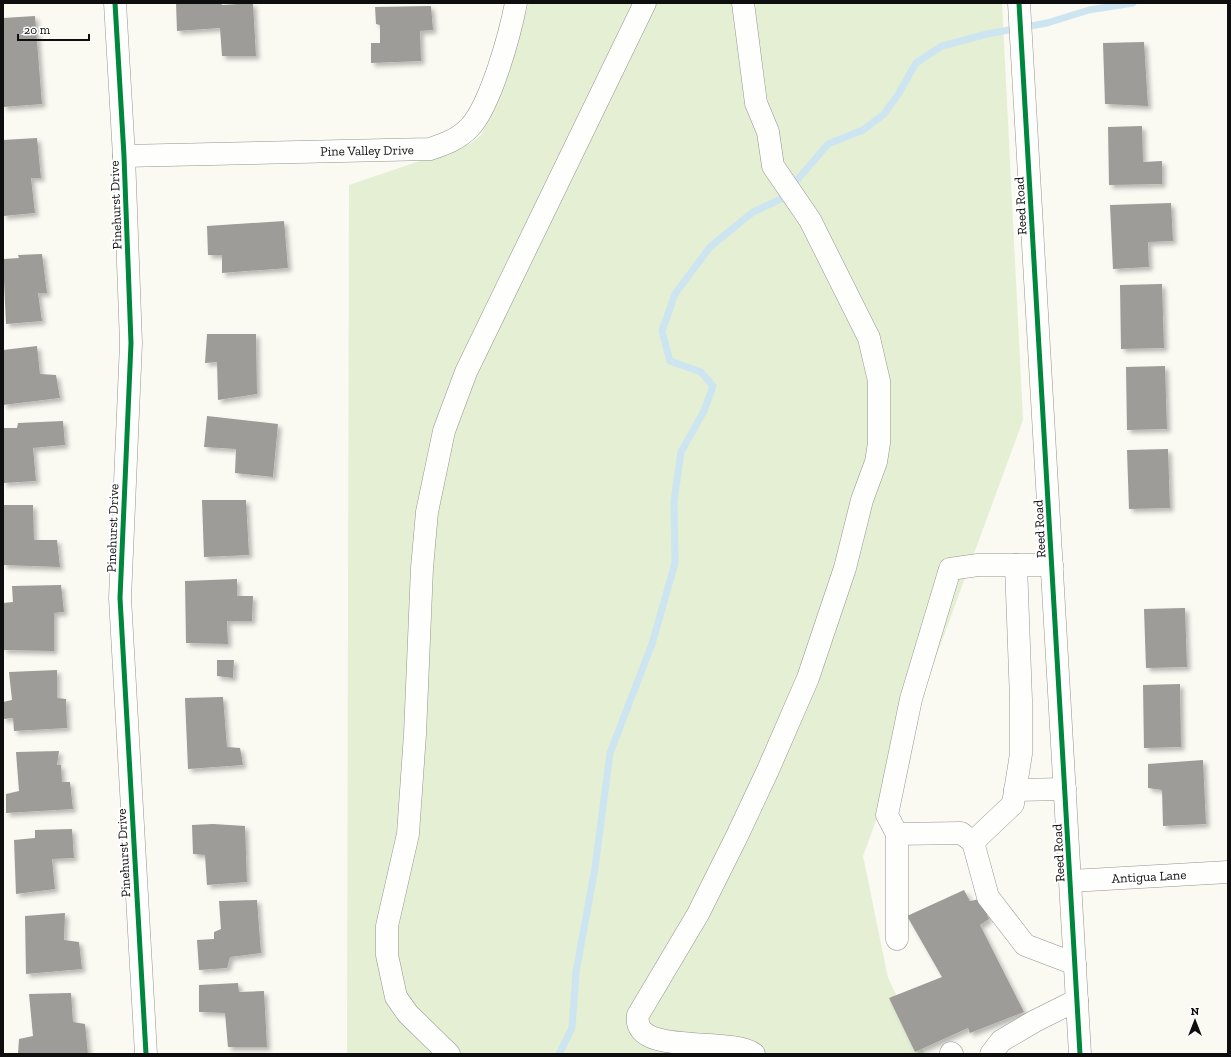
<svg xmlns="http://www.w3.org/2000/svg" width="1231" height="1057" font-family="'Zilla Slab',serif">
  <style>
    .green { fill: #e4efd4 }
    .lines { fill: none; stroke-linecap: round; stroke-linejoin: round }
    .stream { stroke: #cce5f1; stroke-width: 7 }
    .building { fill: #9e9c98; filter: url(#shadow) }
    .minor-casing { stroke: #949491; stroke-width: 23 }
    .minor { stroke: #fefefd; stroke-width: 22 }
    .cycleway-casing { stroke: #fff; stroke-width: 8 }
    .cycleway { stroke: #00873e; stroke-width: 5 }
    .labels { text-anchor: middle; stroke-width: 4; stroke-linejoin: round; paint-order: stroke }
    .street-label { font-size: 13px; fill: #0e0e0e; stroke: #fff }
  </style>
  <defs>
    <filter id="shadow"><feDropShadow dx="3.5" dy="3.5" stdDeviation="2" flood-color="#0004"/></filter>
  </defs>
  <rect width="100%" height="100%" fill="#faf9f2"/>
  <polygon class="green" points="529,3 1002,3 1023,420 863,856 888,978 925,1054 347,1054 349,185 470,144 482,134 490,116"/>
  <g class="lines">
    <polyline class="stream" points="559,1054 572,1028 576,972 595,868 610,753 652,644 675,563 674,501 681,452 704,411 713,386 701,372 670,361 662,331 675,294 710,247 753,212 781,199 828,144 863,130 884,114 899,93 916,63 942,46 987,34 1047,23 1089,10 1133,3"/>
  </g>
  <g class="building">
    <polygon points="176,3 221,3 222,5 253,3 256,56 222,56 220,28 177,31"/>
    <polygon points="431,6 433,30 420,31 421,61 371,63 371,43 380,43 380,25 376,24 375,7"/>
    <polygon points="35,16 42,104 3,107 3,18"/>
    <polygon points="1144,42 1148,106 1105,104 1103,43"/>
    <polygon points="1142,126 1143,162 1162,161 1162,184 1109,185 1108,127"/>
    <polygon points="37,138 41,178 31,178 35,213 3,216 3,140"/>
    <polygon points="1171,203 1173,241 1148,242 1149,267 1113,269 1110,205"/>
    <polygon points="284,221 288,268 222,273 222,255 208,255 207,226"/>
    <polygon points="42,254 47,293 38,293 42,321 6,324 3,259 19,258 18,255"/>
    <polygon points="1162,284 1164,348 1121,349 1120,285"/>
    <polygon points="207,334 256,334 257,394 218,400 217,362 205,363"/>
    <polygon points="37,346 40,374 56,375 60,398 3,405 3,350"/>
    <polygon points="1165,366 1167,429 1127,430 1126,367"/>
    <polygon points="207,416 278,424 273,477 235,473 236,449 204,447"/>
    <polygon points="63,421 65,445 33,448 36,481 3,483 3,428 17,428 18,423"/>
    <polygon points="1168,449 1170,508 1129,509 1127,450"/>
    <polygon points="202,500 246,500 249,555 204,557"/>
    <polygon points="3,505 33,505 34,540 57,540 60,567 3,565"/>
    <polygon points="237,579 237,596 253,596 252,621 227,621 228,644 186,643 185,581"/>
    <polygon points="61,585 64,612 54,613 54,651 3,650 3,603 13,602 12,586"/>
    <polygon points="1185,608 1187,667 1146,668 1144,609"/>
    <polygon points="217,660 234,660 233,678 217,676"/>
    <polygon points="57,670 57,698 66,699 67,728 14,731 13,718 3,719 3,702 12,700 9,672"/>
    <polygon points="1180,684 1181,747 1144,748 1143,685"/>
    <polygon points="223,697 227,747 240,748 243,765 188,769 185,698"/>
    <polygon points="59,751 57,765 61,765 62,782 70,782 73,809 6,813 6,794 19,791 16,752"/>
    <polygon points="1203,760 1206,824 1163,826 1162,790 1148,788 1148,764"/>
    <polygon points="213,824 245,826 247,882 207,885 205,855 193,854 192,825"/>
    <polygon points="72,829 74,858 52,859 55,889 16,894 14,840 35,838 35,830"/>
    <polygon points="964,890 970,901 980,899 989,919 980,925 1024,1012 970,1033 968,1028 915,1052 889,998 942,977 907,916"/>
    <polygon points="257,900 261,953 230,957 227,968 199,970 197,940 214,939 214,932 221,929 219,901"/>
    <polygon points="65,913 64,940 79,942 82,969 26,974 25,916"/>
    <polygon points="238,983 239,992 264,991 267,1047 228,1047 225,1013 199,1012 199,985"/>
    <polygon points="71,993 73,1022 85,1024 88,1054 18,1054 19,1039 33,1036 29,994"/>
  </g>
  <g class="lines">
    <defs>
      <g id="minor">
        <polyline points="115,3 124,156 131,343 120,598 146,1054"/>
        <path d="M743,3L756,103L768,132L773,166L810,220L869,338L879,381V443L876,462L862,500L845,568L808,678L768,770L737,836L698,914L638,1015C631,1057 730,1036 754,1054"/>
        <polyline points="1019,3 1080,1054"/>
        <path d="M124,156L430,149C445,144 459,139 470,127C491,104 510,34 516,3"/>
        <polyline points="1052,565 978,565 950,569 911,699 887,815 897,834 961,833 973,842 988,897 1025,945 1075,964"/>
        <polyline points="1015,790 1065,789"/>
        <polyline points="897,834 897,939"/>
        <polyline points="973,842 1013,804 1021,754 1021,700 1016,565"/>
        <polyline points="1071,881 1228,872"/>
        <polyline points="951,1053 952,1054"/>
        <polyline points="449,1054 408,1014 396,997 387,955 387,926 408,834 415,734 422,568 427,512 444,431 466,372 645,3"/>
        <polyline points="991,1054 1001,1041 1035,1021 1077,1000"/>
      </g>
    </defs>
    <use href="#minor" class="minor-casing"/>
    <use href="#minor" class="minor"/>
    <defs>
      <g id="cycleway">
        <polyline points="115,3 124,156 131,343 120,598 146,1054"/>
        <polyline points="1019,3 1080,1054"/>
      </g>
    </defs>
    <use href="#cycleway" class="cycleway-casing"/>
    <use href="#cycleway" class="cycleway"/>
  </g>
  <g class="labels">
    <g class="street-label">
      <text transform="translate(367 150) rotate(-1)" y="5">Pine Valley Drive</text>
      <text transform="translate(115 205) rotate(-92)" y="5">Pinehurst Drive</text>
      <text transform="translate(1020 206) rotate(-93)" y="5">Reed Road</text>
      <text transform="translate(112 528) rotate(-88)" y="5">Pinehurst Drive</text>
      <text transform="translate(1039 529) rotate(-93)" y="5">Reed Road</text>
      <text transform="translate(123 853) rotate(-93)" y="5">Pinehurst Drive</text>
      <text transform="translate(1058 853) rotate(-93)" y="5">Reed Road</text>
      <text transform="translate(1149 876) rotate(-3)" y="5">Antigua Lane</text>
    </g>
  </g>
  <rect width="1231" height="1057" fill="none" stroke="#0e0e0e" stroke-width="8"/>
  <g transform="translate(1195 1021)" stroke="#ffffff" stroke-width="3" paint-order="stroke">
  <path d="M0-3L7 15L0 10L-7 15Z" fill="#0e0e0e"/>
  <text y="-6" font-size="11" font-weight="bold" text-anchor="middle" fill="#0e0e0e">N</text>
  </g>
  <path d="M18 34v6h71v-6" fill="none" stroke="#0e0e0e" stroke-width="2"/>
  <text x="24" y="34" font-size="12" fill="#0e0e0e" stroke="#ffffff" stroke-width="3" paint-order="stroke">20 m</text>
</svg>
